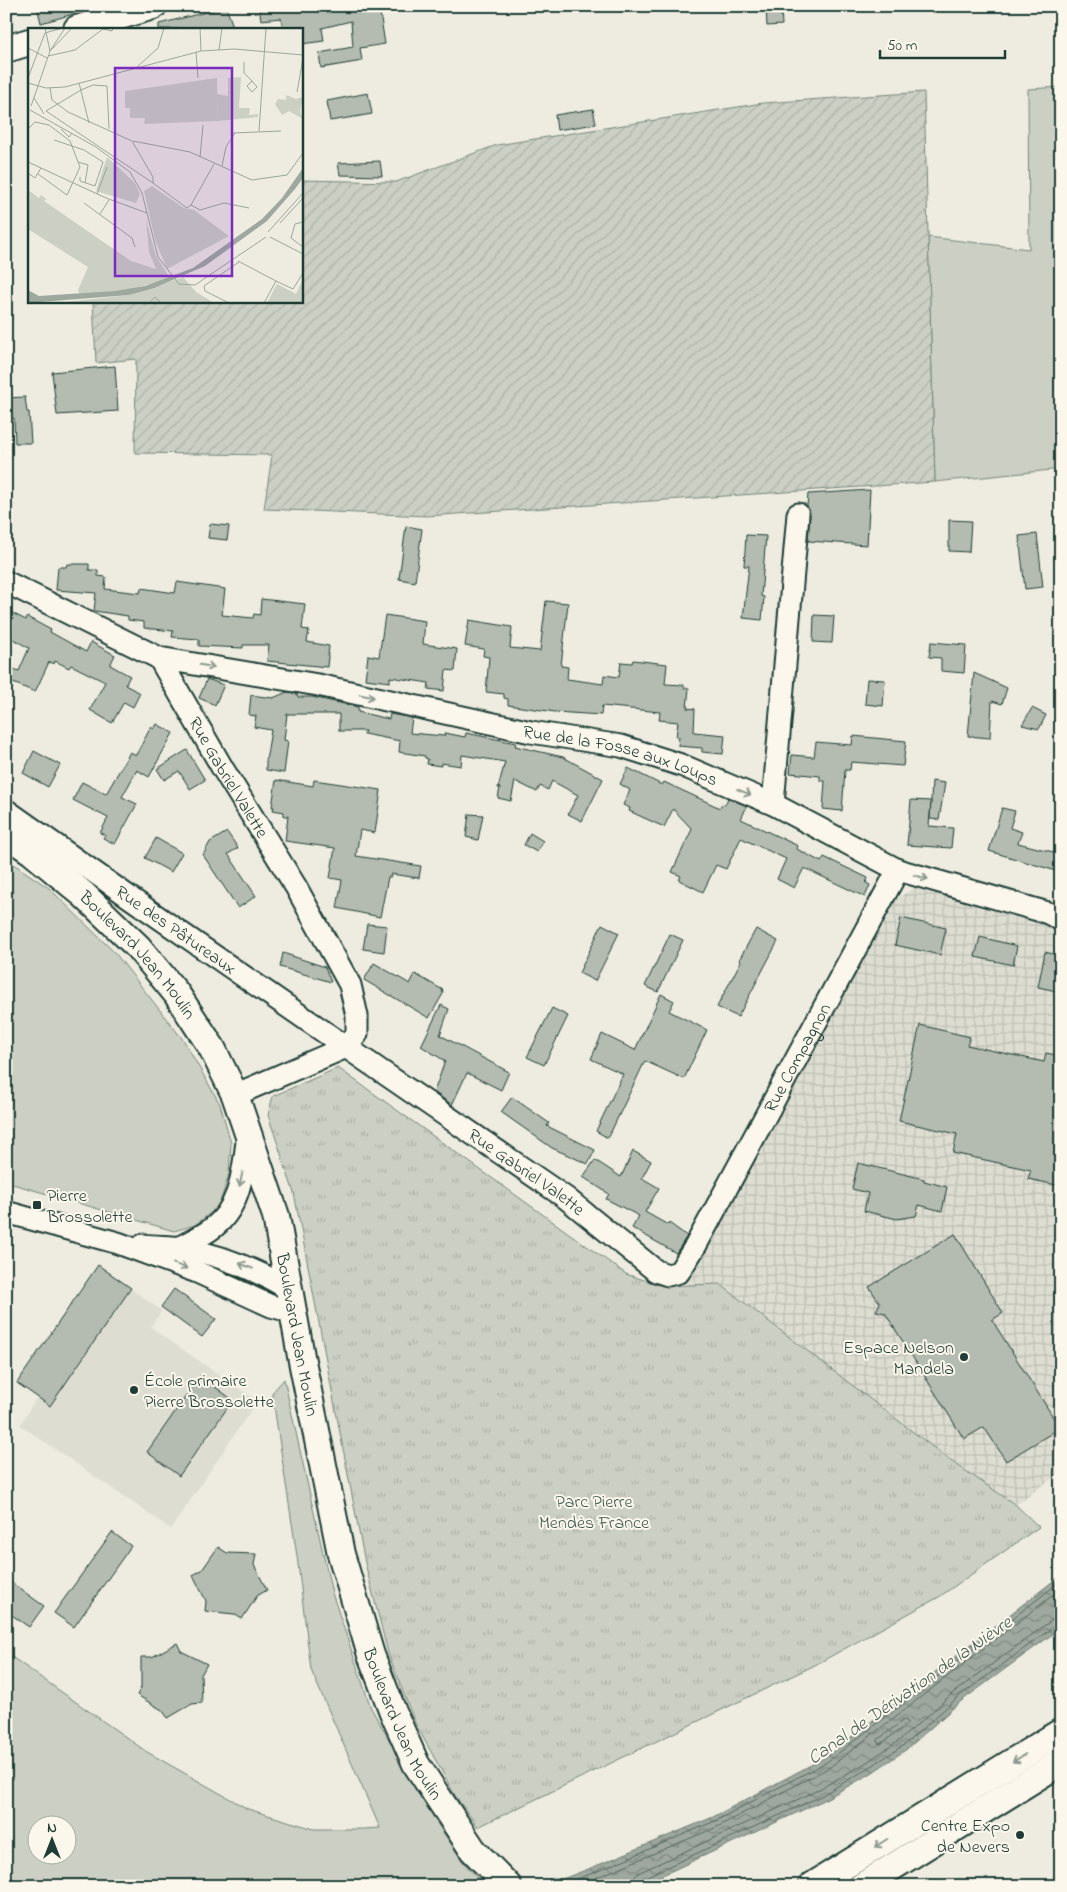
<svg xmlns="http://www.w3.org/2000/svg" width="1067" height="1892" font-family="'Indie Flower',sans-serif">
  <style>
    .built { fill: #ddddd2 }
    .industrial { fill: url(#industrial-grid) }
    .grass { fill: #cbcfc4; stroke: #75867c; fill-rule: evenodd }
    .park { fill: url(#park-tufts); stroke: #75867c }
    .garden { fill: url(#garden-furrows); stroke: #75867c }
    .water { fill: url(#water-waves); stroke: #6c7d74 }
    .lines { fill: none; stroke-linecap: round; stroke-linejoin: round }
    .shore { stroke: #52685f; stroke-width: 1 }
    .building { fill: #b4bbb0; stroke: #1f3d34 }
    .minor-casing { stroke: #1f3d34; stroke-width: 25 }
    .major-casing { stroke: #1f3d34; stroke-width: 30 }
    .minor { stroke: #fbf7ec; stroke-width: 21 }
    .major { stroke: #fbf7ec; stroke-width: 26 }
    .oneway { stroke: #8d9a90 }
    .poi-dot { fill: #1f3d34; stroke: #fbf7ec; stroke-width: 2 }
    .labels { text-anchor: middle; stroke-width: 4; stroke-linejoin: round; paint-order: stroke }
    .street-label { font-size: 18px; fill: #1f3d34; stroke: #fbf7ec }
    .poi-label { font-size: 18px; fill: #1f3d34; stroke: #fbf7ec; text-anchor: start }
    .park-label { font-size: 18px; fill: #415a51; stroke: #fbf7ec }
    .water-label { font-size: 19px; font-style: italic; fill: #455d54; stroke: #fbf7ec }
    .inset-road { fill: none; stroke: #9ba69c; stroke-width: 1 }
    .view { fill: #7b2cbf; fill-opacity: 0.15; stroke: #7b2cbf; stroke-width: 2.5 }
    .inset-edge { fill: none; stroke: #1f3d34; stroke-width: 2.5 }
  </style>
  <defs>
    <pattern id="industrial-grid" width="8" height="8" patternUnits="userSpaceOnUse" patternTransform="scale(1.25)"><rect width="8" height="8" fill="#ddddd2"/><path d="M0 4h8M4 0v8" fill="none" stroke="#bdbfb5"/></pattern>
    <pattern id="park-tufts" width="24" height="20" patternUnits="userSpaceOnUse" patternTransform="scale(1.25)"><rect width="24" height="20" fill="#cbcfc4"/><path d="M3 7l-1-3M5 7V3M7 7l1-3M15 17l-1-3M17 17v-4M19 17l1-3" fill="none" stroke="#aeb3a9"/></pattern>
    <pattern id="garden-furrows" width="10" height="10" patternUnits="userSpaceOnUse" patternTransform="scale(1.25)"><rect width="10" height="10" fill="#cbcfc4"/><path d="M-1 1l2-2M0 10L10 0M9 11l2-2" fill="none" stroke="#aeb3a9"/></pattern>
    <pattern id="water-waves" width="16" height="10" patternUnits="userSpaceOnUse" patternTransform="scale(1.25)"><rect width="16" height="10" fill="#9fa89f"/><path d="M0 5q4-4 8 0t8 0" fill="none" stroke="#818a82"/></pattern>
  </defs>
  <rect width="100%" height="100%" fill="#eeece1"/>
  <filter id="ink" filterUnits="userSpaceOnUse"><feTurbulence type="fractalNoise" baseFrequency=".02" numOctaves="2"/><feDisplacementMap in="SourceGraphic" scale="10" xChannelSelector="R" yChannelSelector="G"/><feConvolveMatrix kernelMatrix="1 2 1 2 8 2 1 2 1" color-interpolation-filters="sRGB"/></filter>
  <g filter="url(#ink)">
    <polygon class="built" points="98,1265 162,1311 150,1327 257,1401 171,1529 20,1425 37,1397 17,1383"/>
    <polygon class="industrial" points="915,887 1057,927 1061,929 1061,1472 1016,1505 951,1461 721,1284 686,1286 892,902"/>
    <g class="grass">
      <polygon points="1061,87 1061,469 935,482 928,237 1029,249 1028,89"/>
      <polygon points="6,859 49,888 115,953 184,1041 220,1104 231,1143 229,1174 219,1206 195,1225 174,1231 6,1182"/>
      <path d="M284,1379L332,1593L371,1708L437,1823L463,1862L485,1886H6V1653L147,1752L248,1809L314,1829H364L380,1828L311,1670L297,1556L272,1393ZM38,1824H68V1854H38Z"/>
    </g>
    <polygon class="park" points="338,1068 626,1274 662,1286 720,1284 951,1461 1016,1505 1039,1527 939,1597 813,1666 478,1827 456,1797 415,1723 388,1653 365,1563 294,1193 268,1115 273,1096"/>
    <polygon class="garden" points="924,92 935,482 427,516 264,509 272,455 135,453 136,359 96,363 93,301 301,301 301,180 396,182 497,145 763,103"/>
    <polygon class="water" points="1061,1575 1061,1628 960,1702 907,1749 870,1774 822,1801 639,1886 544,1886 591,1868 713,1817 824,1758"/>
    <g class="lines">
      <g class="shore">
        <polygon points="904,1720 907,1721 907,1724 881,1744 878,1743 878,1740"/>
        <polyline points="558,1886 593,1873 715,1821 827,1762 1061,1581"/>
        <polyline points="576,1886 717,1827 830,1767 1061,1589"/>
        <polyline points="632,1886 633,1879 638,1873 816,1791 864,1764 900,1740 953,1693 1052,1620 1061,1618"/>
        <polyline points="638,1886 641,1879 819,1797 867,1769 904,1745 957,1698 1056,1625 1061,1624"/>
      </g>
    </g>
    <g class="building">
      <polygon points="37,6 87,6 88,10 41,23"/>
      <polygon points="259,6 379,6 385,44 360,48 362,61 321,68 319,53 353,47 351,21 322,28 324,41 301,44 301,29 283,29 281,18 261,20"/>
      <polygon points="226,7 234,29 159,29 159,24"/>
      <polygon points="781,8 782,25 767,26 766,9"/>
      <polygon points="368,93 372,114 330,121 327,101"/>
      <polygon points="593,109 596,124 557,130 555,115"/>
      <polygon points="380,161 382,176 340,175 338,163"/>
      <polygon points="115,366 118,411 57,415 52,372"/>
      <polygon points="25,397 27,412 29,412 31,443 15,443 14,418 6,418 6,398"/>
      <polygon points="870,490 867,545 808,541 810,515 807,506 808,494"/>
      <polygon points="949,520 971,521 969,552 949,551"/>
      <polygon points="210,524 229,526 227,540 208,538"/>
      <polygon points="406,526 422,529 415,582 399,579"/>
      <polygon points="1037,534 1043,587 1025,589 1019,536"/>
      <polygon points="746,535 766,536 761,596 764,597 762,620 743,618 749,566 744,566"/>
      <polygon points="67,564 89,564 89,570 98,570 98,576 106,577 105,589 140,593 141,588 175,593 177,582 225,589 222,615 253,618 254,614 260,615 261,599 305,604 302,629 309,630 307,642 329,646 327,667 267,661 269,645 243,645 243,648 199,646 199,639 172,637 173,631 144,628 144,622 128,620 128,616 94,611 96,593 56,590 58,567 66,567"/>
      <polygon points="546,601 568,603 561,666 568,667 567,679 603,684 604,675 619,677 621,662 632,663 633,660 667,664 665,684 684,685 684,688 689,688 687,708 695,709 694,732 725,735 723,754 702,752 702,748 678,746 679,737 676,737 678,722 659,720 660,712 602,706 601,715 555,712 508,705 508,699 504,698 504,694 486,692 489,657 483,656 484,649 465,646 469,620 512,627 510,648 540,651"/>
      <polygon points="6,610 26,620 27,617 51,630 50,632 86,652 91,642 115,655 110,665 130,676 125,685 140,693 133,707 124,702 112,723 90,710 105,682 71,665 69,668 55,661 54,664 49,662 35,692 6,680 6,666 19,671 29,648 6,635"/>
      <polygon points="385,615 425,621 423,644 457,649 455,671 446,670 444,691 428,689 429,683 390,677 390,682 365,679 368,655 379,657"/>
      <polygon points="814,615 834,616 832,643 813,642"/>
      <polygon points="931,642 966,645 964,673 941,671 941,658 929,657"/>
      <polygon points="974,673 1007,688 1002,704 992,701 990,738 968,736"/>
      <polygon points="207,679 224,685 215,705 199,698"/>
      <polygon points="867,679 885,680 883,706 865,704"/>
      <polygon points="287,692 297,694 298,697 312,697 358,707 358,712 389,719 390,714 412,718 410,733 444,736 445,733 465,737 466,733 516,743 515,746 563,757 603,779 582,821 568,814 578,795 552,781 548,790 540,786 537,792 515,781 511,801 498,798 500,788 498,788 505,762 462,755 461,766 441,763 441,766 427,764 428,759 425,758 425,756 399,752 400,741 364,734 365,731 339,731 339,714 287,714 284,740 288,741 284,773 266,770 266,761 271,730 254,727 256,716 249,715 251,695 273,698"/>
      <polygon points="1032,708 1046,715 1039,729 1022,725"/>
      <polygon points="157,724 173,733 149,777 137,770 122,797 137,804 115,844 103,838 105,835 100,833 108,818 73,800 82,782 106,794 130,752 136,755 151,727 154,729"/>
      <polygon points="853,736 906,741 903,766 851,762 850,770 845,770 842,811 823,809 825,781 820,781 820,776 790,773 792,755 814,757 816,742 852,745"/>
      <polygon points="187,750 205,780 190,789 179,771 164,780 157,769"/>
      <polygon points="34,751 60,765 48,787 23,773"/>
      <polygon points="628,768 662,785 664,782 720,808 722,804 725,805 728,798 747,806 741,819 798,846 797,849 821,862 824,857 868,878 866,883 870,885 865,897 804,868 794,888 777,879 786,859 741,838 726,869 716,865 703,892 679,880 681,876 672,872 692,829 673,809 664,827 629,811 630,808 623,805 630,790 620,784"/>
      <polygon points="276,780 313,786 314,780 381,790 375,833 360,830 356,856 421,866 419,878 391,874 391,877 388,877 380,917 337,908 342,880 330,878 335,848 285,841 288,816 284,816 284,812 273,810 274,807 272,807"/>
      <polygon points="932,781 945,783 939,820 930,819"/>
      <polygon points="911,800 931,801 929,826 953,828 951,848 907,845"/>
      <polygon points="1002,808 1015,811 1010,828 1022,832 1018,843 1061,854 1056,871 989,851"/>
      <polygon points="469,814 483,815 478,840 466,837"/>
      <polygon points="227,832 238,848 228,854 256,896 238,908 203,855 210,842"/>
      <polygon points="530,833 543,841 537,852 524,845"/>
      <polygon points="156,838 182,853 171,872 145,858"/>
      <polygon points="901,918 946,928 940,955 895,945"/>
      <polygon points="367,924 387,926 384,952 363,949"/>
      <polygon points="602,924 619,933 595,981 579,973"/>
      <polygon points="756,929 778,941 738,1017 717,1007 741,961 739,960"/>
      <polygon points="670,934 683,940 658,992 645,986"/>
      <polygon points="980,937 1017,946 1013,965 975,957"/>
      <polygon points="1045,952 1061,956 1061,992 1038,987"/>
      <polygon points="283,953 325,967 331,982 280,967"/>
      <polygon points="374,963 410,984 415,974 443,990 442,992 444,992 429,1018 364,980"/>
      <polygon points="661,994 674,1001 669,1011 707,1030 684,1079 645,1061 608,1138 596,1131 623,1074 591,1059 602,1034 635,1050"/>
      <polygon points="441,1005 449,1009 440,1035 509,1072 501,1090 467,1073 452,1105 434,1092 445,1061 421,1046"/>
      <polygon points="552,1008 568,1016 544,1065 527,1057"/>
      <polygon points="920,1025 970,1037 967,1045 1044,1062 1046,1053 1061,1056 1061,1186 1028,1179 1031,1170 953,1153 957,1134 899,1121"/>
      <polygon points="512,1097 549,1123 547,1126 595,1150 588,1164 552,1148 501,1112"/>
      <polygon points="633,1151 651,1161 642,1178 659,1188 645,1212 668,1225 669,1223 687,1236 676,1253 632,1228 639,1216 606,1199 609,1194 583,1177 595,1160 621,1177"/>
      <polygon points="858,1163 924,1179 924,1181 947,1187 942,1211 919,1205 916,1216 897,1219 864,1211 868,1193 852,1189"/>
      <polygon points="955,1234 1003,1313 992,1320 1060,1428 1006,1461 984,1427 964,1439 885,1313 876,1311 880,1303 869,1287"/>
      <polygon points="98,1265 131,1288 50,1406 17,1383"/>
      <polygon points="174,1289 216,1319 202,1337 161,1307"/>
      <polygon points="200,1376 233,1400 179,1476 147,1452"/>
      <polygon points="112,1532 131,1546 74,1627 54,1613"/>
      <polygon points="218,1547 227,1553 256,1554 254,1565 267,1590 257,1596 242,1619 234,1614 205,1611 206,1601 193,1575 202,1570"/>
      <polygon points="6,1579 44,1606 29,1627 6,1611"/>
      <polygon points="177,1643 181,1651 207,1664 201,1675 202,1703 192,1704 168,1718 162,1710 137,1695 141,1688 141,1657 152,1657"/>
    </g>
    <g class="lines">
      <defs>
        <g id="minor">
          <path id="s1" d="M6,582L159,658L223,769L296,887L350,985L357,1016V1034L346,1047L566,1198L656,1271L668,1275L679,1272L696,1245L898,870"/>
          <path id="s2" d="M159,658L318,685L531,732L621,746L681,765L773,804L898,870L1048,913L1061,920"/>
          <polyline points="773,804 798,514"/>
          <path id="s3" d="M6,810L132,899L346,1047"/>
          <polyline points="235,1095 346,1047"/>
          <polyline points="6,1212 118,1243 197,1272 271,1306 293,1312"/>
          <path d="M143,1245C156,1247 170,1246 182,1248C221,1255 255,1269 289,1289"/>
          <path d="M180,1247C189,1242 200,1237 210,1230C242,1208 243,1169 248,1134"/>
        </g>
        <g id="major">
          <polyline points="77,29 153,6"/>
          <polyline points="6,49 29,42"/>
          <path id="s4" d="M6,834L31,851L84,895L138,947L176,993L212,1048L235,1095L276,1216L301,1356L341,1554L371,1655L393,1712L416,1764L473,1850L508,1886"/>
          <polyline points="812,1886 1061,1732"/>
          <polyline points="862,1886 1061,1762"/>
        </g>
      </defs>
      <use href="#minor" class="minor-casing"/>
      <use href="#major" class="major-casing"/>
      <use href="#minor" class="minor"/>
      <use href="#major" class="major"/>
    </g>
    <defs><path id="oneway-shaft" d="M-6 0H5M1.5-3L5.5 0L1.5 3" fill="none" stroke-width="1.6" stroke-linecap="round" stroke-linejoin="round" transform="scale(1.25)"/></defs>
    <g class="oneway">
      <use href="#oneway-shaft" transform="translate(207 666) rotate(10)"/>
      <use href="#oneway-shaft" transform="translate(367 696) rotate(12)"/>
      <use href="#oneway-shaft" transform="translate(744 792) rotate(23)"/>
      <use href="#oneway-shaft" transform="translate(921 877) rotate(16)"/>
      <use href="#oneway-shaft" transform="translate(241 1179) rotate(102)"/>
      <use href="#oneway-shaft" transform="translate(180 1266) rotate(20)"/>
      <use href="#oneway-shaft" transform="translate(246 1266) rotate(-159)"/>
      <use href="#oneway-shaft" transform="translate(1019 1758) rotate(148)"/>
      <use href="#oneway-shaft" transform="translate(881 1843) rotate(148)"/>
    </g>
  </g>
  <g class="poi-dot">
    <rect x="32" y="1200" width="10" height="10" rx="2.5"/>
    <circle cx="964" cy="1357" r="5"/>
    <circle cx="134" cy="1390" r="5"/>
    <circle cx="1020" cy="1835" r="5"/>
  </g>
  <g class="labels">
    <g class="street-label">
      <text dy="6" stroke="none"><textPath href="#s2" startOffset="472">Rue de la Fosse aux Loups</textPath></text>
      <text dy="6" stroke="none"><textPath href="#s1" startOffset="309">Rue Gabriel Valette</textPath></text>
      <text dy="6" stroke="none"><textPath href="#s3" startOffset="208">Rue des Pâtureaux</textPath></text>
      <text dy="6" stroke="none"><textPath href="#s4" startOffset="180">Boulevard Jean Moulin</textPath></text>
      <text dy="6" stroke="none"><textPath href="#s1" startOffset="1268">Rue Compagnon</textPath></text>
      <text dy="6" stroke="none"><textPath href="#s1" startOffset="836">Rue Gabriel Valette</textPath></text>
      <text dy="6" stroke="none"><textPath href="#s4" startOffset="600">Boulevard Jean Moulin</textPath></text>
      <text dy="6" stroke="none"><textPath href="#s4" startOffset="1005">Boulevard Jean Moulin</textPath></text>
    </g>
    <g class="poi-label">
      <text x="47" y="1201">Pierre<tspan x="47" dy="21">Brossolette</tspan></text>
      <text x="954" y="1353" text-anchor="end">Espace Nelson<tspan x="954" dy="21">Mandela</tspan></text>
      <text x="144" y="1386">École primaire<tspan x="144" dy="21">Pierre Brossolette</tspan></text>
      <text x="1010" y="1831" text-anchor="end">Centre Expo<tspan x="1010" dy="21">de Nevers</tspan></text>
    </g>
    <g class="park-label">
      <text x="594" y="1507">Parc Pierre<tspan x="594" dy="21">Mendès France</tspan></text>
    </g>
    <g class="water-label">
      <text transform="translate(909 1689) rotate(-35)" y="7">Canal de Dérivation de la Nièvre</text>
    </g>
  </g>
  <g transform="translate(28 28)">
    <rect width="275" height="275" fill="#eeece1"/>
    <path d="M213,49L211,80H222L221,87L230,86V89L190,93L189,66L200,68V50ZM250,71L259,72L261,83L254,87L247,76ZM79,129L107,155L112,166L108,175L68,163ZM0,162L11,170L13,167L18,171L16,173L103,233L128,241L121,224L118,192L128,228L142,250L104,261L52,267L50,262L60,239L0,201ZM155,249L168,264L186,275H28L101,267ZM275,251V275H239L249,256L268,266Z" fill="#cbcfc4"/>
    <path d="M258,67L268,71L275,69L272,84L275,91L259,82Z" fill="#cbcfc4"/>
    <path d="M124,158L156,180L166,182L201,208L139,241L127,212L116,163Z" fill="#cbcfc4"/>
    <path d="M189,50L190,93L116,96L117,90H102V80H97V63Z" fill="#cbcfc4"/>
    <path d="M275,140V150L267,161L239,193L177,238L126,260L101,267L0,275V262L11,268L87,263L117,258L165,240L234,191L254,170Z" fill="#9fa89f"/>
    <path class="inset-road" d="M172,0L173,23M0,20L19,30M191,22L194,0M22,23L44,0M22,23L37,0M168,24L170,50M20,28L47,22L75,1L84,3L85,0M216,34V45L224,53L229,59L224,64L219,58L224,53M109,39L130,20L136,0M0,50L17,5L34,0M0,55L18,60L37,59L173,23L206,21L275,27M51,55L61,95M10,58L22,23L17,0M22,60L24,72L40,84L104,113L125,149V155L159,180L163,177M269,64L275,30M6,70L16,86M3,78L10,58M2,82L68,119L102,144L114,165L130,229L151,256L167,257L238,209M0,101L7,94L21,97L42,113L52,139L39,167L10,146M33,101L41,109L44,105M81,101L79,58L65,57L53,62L18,83L125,155M231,103L238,0M205,105L253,103M26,112L56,122L75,134L67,158L52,153V149M105,113L162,124L224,152L259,147L275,125M172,129L175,97M0,134L78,170L119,185M50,134L60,137L57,155M194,138L198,119L207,105M0,145L7,150L13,140M69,166L79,139M56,175L104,210L107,219M163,177L172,182L196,175L221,180M163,177L186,136M72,186L81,172M275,194L267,196L263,210L275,219M252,195L275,170M240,204L275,165M242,209L275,226M210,233L248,253L236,275M248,253L265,261L275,245M121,275L127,269L133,275M201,275L177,263L176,258L211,234"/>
    <path class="view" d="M87,40H204V248H87Z"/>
    <rect width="275" height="275" class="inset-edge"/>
  </g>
  <rect width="1067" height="1892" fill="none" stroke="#fbf7ec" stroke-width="25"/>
  <rect x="12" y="12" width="1042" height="1867" fill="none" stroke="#1f3d34" stroke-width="2" filter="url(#ink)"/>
  <g transform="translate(52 1840)"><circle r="24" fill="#fbf7ec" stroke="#a3ada2"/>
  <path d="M0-4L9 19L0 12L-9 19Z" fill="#1f3d34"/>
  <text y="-8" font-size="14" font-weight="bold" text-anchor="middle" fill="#1f3d34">N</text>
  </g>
  <path d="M880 50v8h125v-8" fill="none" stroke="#1f3d34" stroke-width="2.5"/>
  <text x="887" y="50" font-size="15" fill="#1f3d34" stroke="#fbf7ec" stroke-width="4" paint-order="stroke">50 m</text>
</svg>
